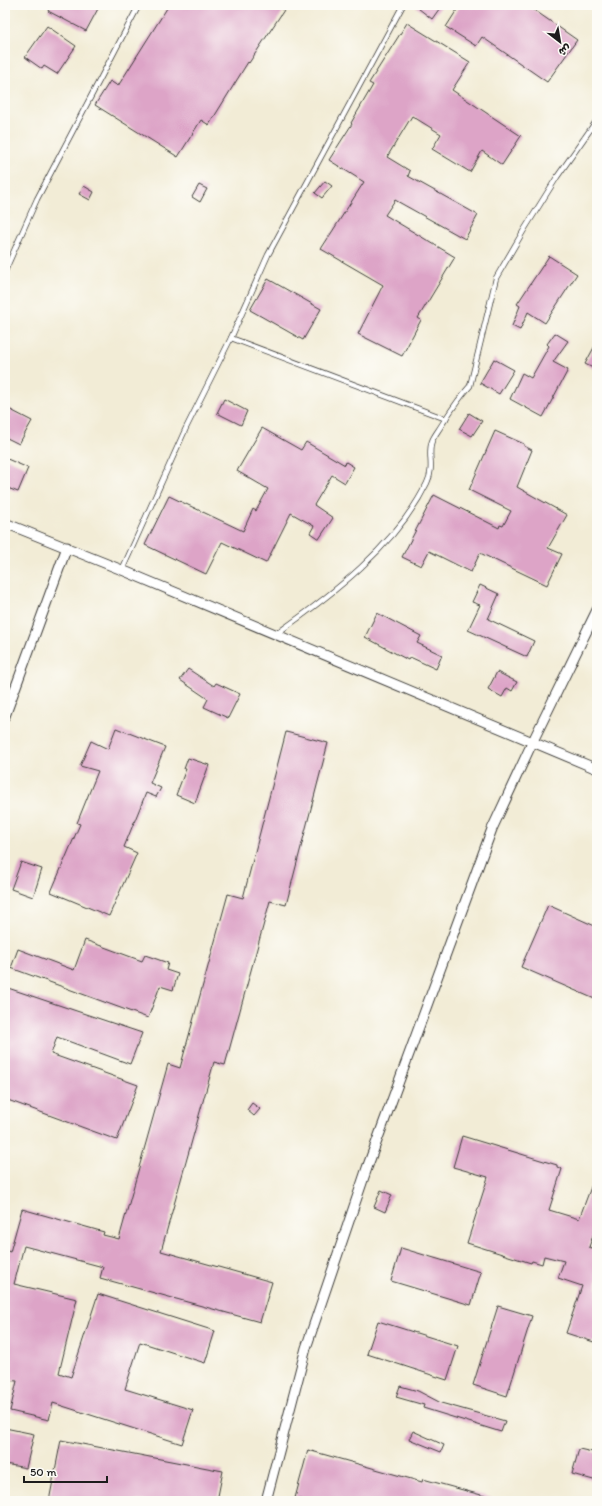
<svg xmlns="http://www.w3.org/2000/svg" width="602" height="1506" font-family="Itim,'Playpen Sans Arabic',sans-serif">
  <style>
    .building { fill: #dda4c7 }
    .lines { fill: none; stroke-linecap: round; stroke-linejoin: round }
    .service-casing { stroke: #3c3b38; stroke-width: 6 }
    .minor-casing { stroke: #3c3b38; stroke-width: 11 }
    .service { stroke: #fff; stroke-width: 4.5 }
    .minor { stroke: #fff; stroke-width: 9 }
  </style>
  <rect width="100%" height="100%" fill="#fdfcf7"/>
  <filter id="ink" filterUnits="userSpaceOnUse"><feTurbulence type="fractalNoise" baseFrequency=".025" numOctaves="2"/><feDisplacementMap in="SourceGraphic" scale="8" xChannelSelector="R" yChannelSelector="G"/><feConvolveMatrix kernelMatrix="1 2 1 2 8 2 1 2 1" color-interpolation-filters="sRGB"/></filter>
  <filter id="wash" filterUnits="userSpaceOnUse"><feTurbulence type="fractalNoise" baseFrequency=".012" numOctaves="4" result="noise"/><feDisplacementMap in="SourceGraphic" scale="16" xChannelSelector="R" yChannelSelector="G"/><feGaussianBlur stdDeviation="0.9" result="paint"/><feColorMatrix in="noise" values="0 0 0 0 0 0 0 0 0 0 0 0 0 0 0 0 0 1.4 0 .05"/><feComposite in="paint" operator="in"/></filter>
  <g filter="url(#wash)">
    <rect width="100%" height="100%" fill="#f2ecd6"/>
    <g id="blocks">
      <g class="building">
        <polygon points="51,5 100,5 86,31 48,11"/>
        <polygon points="169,5 275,5 284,10 249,63 248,62 209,125 201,120 178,157 95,105 110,81 118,86"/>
        <polygon points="414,5 442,5 432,19"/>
        <polygon points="460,5 527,5 577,40 547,82 482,37 476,46 446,27"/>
        <polygon points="407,23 470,62 452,90 521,136 502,165 482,151 470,172 432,149 441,134 412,116 387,157 410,171 408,176 478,215 465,239 395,200 385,215 455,257 418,318 421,320 402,356 358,334 383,285 321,249 364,182 329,160 352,124 351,123 373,85 369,83"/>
        <polygon points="47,26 76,46 57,74 44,66 42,69 25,57"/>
        <polygon points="325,181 332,186 322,198 315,193"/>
        <polygon points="199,185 207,189 200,202 192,197"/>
        <polygon points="84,186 94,192 90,200 79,194"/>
        <polygon points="549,256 577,274 545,323 528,312 520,330 512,326 520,306 517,304"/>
        <polygon points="268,279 321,309 303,340 250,310"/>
        <polygon points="555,333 568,341 553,362 568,370 543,417 510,399 522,373 531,378 549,346 547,344"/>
        <polygon points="597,342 597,370 585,364"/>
        <polygon points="494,359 514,370 499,394 480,383"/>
        <polygon points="224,399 247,411 241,425 217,413"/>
        <polygon points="5,407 32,421 19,444 5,437"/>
        <polygon points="469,413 482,421 472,436 459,429"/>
        <polygon points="262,428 301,450 306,442 345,465 346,462 354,467 345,483 332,475 314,505 333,518 319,539 310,533 314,526 291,513 266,563 222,542 206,574 145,545 169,496 243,531 253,509 256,511 268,489 237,471"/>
        <polygon points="495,431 524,444 524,446 532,450 517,487 567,515 548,548 562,554 547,585 480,553 471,572 429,551 421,566 402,557 434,495 499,528 500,525 503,526 511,511 469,490"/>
        <polygon points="5,458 28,468 18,492 5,487"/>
        <polygon points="480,585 499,594 488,619 534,641 527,657 468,630 480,605 472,602"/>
        <polygon points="377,613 421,636 417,643 442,655 436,669 410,657 408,660 365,637"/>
        <polygon points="188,669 214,686 216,683 240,694 228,718 204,707 208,699 180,680"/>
        <polygon points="497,672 517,682 512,691 507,688 502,697 488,689"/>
        <polygon points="116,728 165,747 150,783 161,788 156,797 146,793 124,847 137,853 109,916 51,892 80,824 77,823 98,771 80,766 91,741 108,749"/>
        <polygon points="286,732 328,743 286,905 270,901 225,1065 214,1062 161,1251 272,1282 260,1322 100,1278 103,1267 24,1246 14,1284 77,1299 59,1373 71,1377 98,1294 215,1331 205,1363 140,1342 125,1389 193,1410 182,1444 53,1403 49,1420 10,1411 17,1381 5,1380 5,1250 10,1252 22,1209 104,1232 103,1235 119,1239 168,1064 180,1068 228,894 243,898"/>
        <polygon points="188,758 209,765 195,803 176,795 186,769 184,769"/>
        <polygon points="21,862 42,869 33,897 11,889"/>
        <polygon points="548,905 597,927 597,1000 521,967"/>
        <polygon points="85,940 142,961 145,955 168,963 166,970 178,974 173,990 160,986 148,1018 11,968 18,949 74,970"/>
        <polygon points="5,987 142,1033 130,1064 57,1037 51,1054 138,1085 117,1140 5,1099"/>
        <polygon points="252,1103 260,1109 254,1116 247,1110"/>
        <polygon points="462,1136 557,1165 557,1167 562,1169 549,1210 579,1219 597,1171 597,1224 589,1247 597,1250 597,1343 566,1333 582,1286 558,1278 564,1261 544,1256 542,1264 532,1261 531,1263 467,1243 488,1177 453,1167"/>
        <polygon points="381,1190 392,1195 385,1212 374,1207"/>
        <polygon points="401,1248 481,1272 471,1305 391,1281"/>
        <polygon points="498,1306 532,1316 507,1396 473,1385"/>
        <polygon points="378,1321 458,1346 447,1380 367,1354"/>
        <polygon points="400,1386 418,1391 441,1403 505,1421 501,1432 423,1408 424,1405 396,1397"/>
        <polygon points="5,1428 34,1434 26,1468 5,1464"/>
        <polygon points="413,1431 444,1445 441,1452 409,1439"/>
        <polygon points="61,1440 223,1471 217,1501 49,1501"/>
        <polygon points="579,1449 597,1453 597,1481 572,1474"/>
        <polygon points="308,1450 422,1482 423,1479 492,1498 492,1501 307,1501 295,1498"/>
      </g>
    </g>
  </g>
  <g filter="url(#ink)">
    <use href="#blocks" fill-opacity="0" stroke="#3c3b38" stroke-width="1"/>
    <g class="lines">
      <defs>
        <g id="service">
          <polyline points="5,271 37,199 139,5"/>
          <polyline points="231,338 446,419"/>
          <polyline points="122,570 186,428 231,338 268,255 403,5"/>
          <path d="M276,634C332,595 397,545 427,483C435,467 427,454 432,441C434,436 438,431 441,426C450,412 458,399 470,386L496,278L524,230L557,177L597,120"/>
        </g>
        <g id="minor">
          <polyline points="5,523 122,570 597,769"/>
          <polyline points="5,716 67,547"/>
          <polyline points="266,1501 306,1348 367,1168 492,829 533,741 597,610"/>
        </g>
      </defs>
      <use href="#service" class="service-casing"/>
      <use href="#minor" class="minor-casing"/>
      <use href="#service" class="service"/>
      <use href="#minor" class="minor"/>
    </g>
  </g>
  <rect width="602" height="1506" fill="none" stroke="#fdfcf7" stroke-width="20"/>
  <g transform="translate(560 42) rotate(149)" stroke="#fdfcf7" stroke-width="3" paint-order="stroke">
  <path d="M0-3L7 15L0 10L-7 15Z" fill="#1c1c1c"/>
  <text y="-6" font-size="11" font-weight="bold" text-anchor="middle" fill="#1c1c1c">ش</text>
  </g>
  <path d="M24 1476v6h83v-6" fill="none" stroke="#1c1c1c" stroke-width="2"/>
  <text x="30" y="1476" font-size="12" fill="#1c1c1c" stroke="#fdfcf7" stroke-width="3" paint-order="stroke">50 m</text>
</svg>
